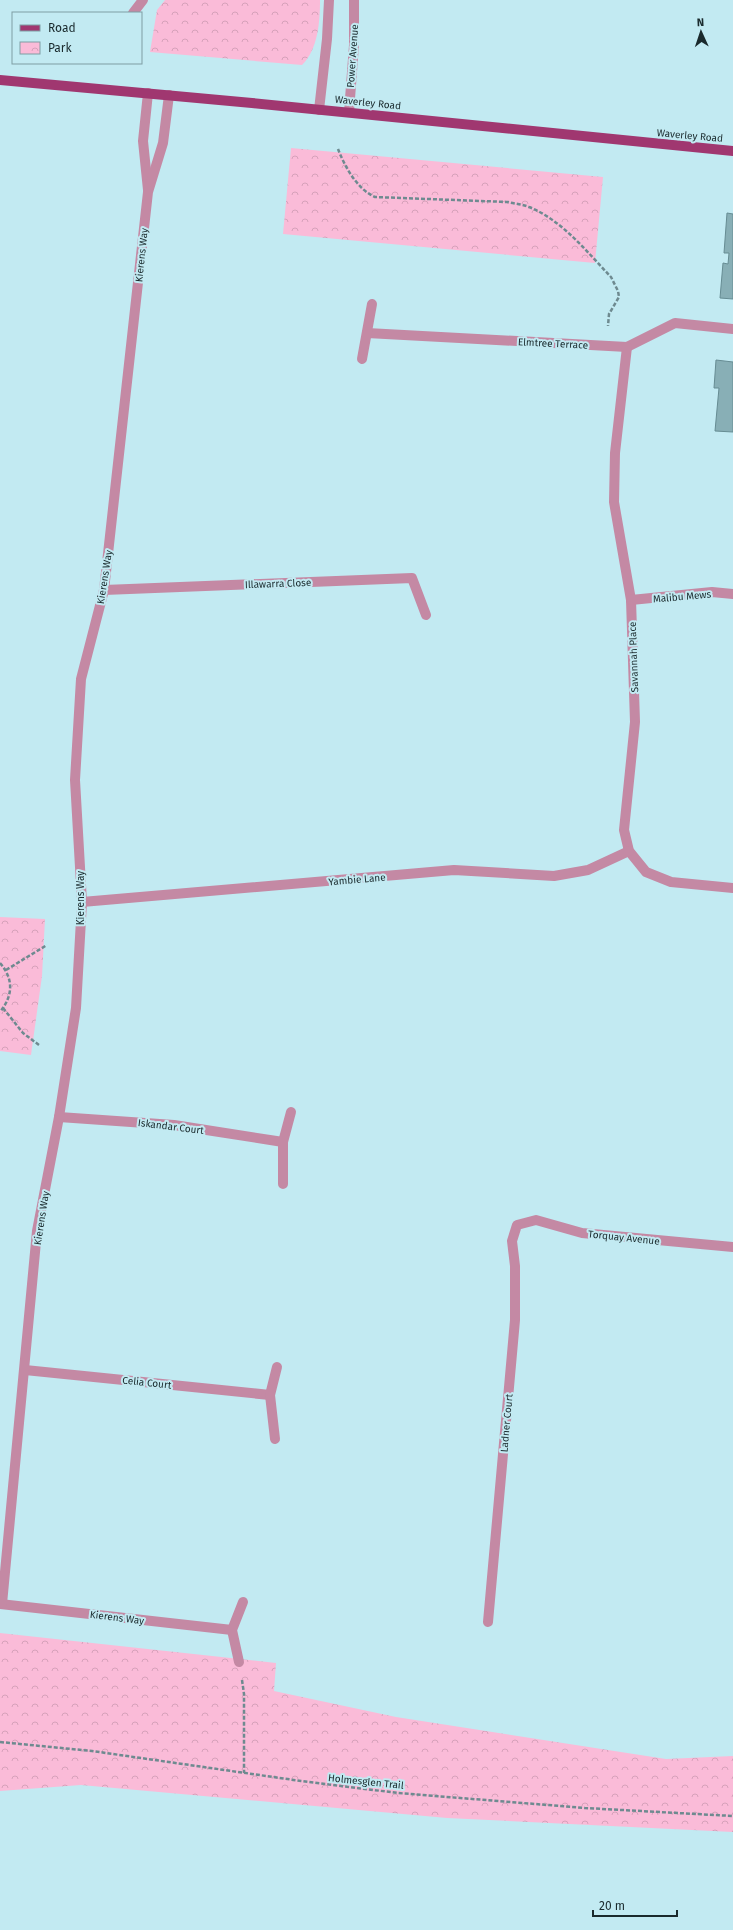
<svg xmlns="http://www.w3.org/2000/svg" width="733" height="1930" font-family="'Fira Sans',sans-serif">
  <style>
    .park { fill: url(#park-crowns) }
    .building { fill: #88afb6; stroke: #668c93 }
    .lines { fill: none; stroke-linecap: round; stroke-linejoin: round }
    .path { stroke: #6e8a90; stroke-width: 2.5; stroke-dasharray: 4 2; stroke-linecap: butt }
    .minor { stroke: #c489a4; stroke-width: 10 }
    .tertiary { stroke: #c489a4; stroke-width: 10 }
    .primary { stroke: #a03770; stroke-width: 10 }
    .labels { text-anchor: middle; stroke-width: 4; stroke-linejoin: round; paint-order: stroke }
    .street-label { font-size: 10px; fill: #1a2a2d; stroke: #c2eaf2 }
  </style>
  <defs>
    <pattern id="park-crowns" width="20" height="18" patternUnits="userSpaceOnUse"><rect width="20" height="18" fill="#fabbd8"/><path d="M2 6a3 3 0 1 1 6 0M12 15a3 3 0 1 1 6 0" fill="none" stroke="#d6a1ba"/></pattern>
  </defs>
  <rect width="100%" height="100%" fill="#c2eaf2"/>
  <g class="park">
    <path d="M165,0H320C320,22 318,49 302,65L150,52L157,10Z"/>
    <polygon points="291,148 603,177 595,263 283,234"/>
    <polygon points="0,917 45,919 42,976 31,1055 0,1051"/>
    <polygon points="0,1633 276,1663 274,1691 396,1717 666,1759 733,1756 733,1832 447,1818 81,1785 0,1791"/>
  </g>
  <g class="building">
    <polygon points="727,213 733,214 733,299 720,298 723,263 728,264 729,253 724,253"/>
    <polygon points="716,360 733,362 733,432 715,431 719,388 714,388"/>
  </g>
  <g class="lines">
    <g class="path">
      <path d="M338,149C345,167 357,189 375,197L508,202C515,204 522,204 529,207C562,220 587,252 611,277L618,291L619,297L609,314L608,326"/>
      <path d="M0,963C14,979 13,996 0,1012"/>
      <polyline points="6,970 47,945"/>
      <polyline points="3,1008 23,1033 39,1045"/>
      <polyline points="242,1680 244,1694 244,1773"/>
      <polyline points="0,1742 92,1751 301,1781 398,1793 585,1808 733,1816"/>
    </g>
    <g class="minor">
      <polyline points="133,13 143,0"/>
      <polyline points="148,190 143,141 148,93"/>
      <polyline points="367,333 627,347 675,323 733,329"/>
      <polyline points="627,347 615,453 614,502 631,600 635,722 624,830 629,851 646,872 671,882 733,888"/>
      <polyline points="362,359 372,304"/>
      <polyline points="104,590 412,578 426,615"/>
      <polyline points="631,600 712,592 733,594"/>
      <polyline points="82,902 454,870 554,876 588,870 629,851"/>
      <polyline points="59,1117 174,1125 283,1142"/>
      <polyline points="283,1184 283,1142 291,1112"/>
      <polyline points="25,1370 270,1395"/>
      <polyline points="275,1439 270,1395 277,1367"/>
      <polyline points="0,1604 232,1630"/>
      <polyline points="2,1604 37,1231 59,1117 76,1008 82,902 75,780 81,679 104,590 148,192 163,143 169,95"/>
      <polyline points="488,1622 515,1320 515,1266 512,1241 517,1225 536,1220 582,1233 733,1247"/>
      <polyline points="239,1662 232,1630 243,1602"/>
    </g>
    <g class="tertiary">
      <polyline points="319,110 327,39 329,0"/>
      <polyline points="349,112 354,45 354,0"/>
    </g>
    <polyline class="primary" points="0,80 252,103 733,151"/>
  </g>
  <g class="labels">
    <g class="street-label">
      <text transform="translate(352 56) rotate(-86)" y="4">Power Avenue</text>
      <text transform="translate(368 102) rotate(6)" y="4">Waverley Road</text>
      <text transform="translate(690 135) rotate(5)" y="4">Waverley Road</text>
      <text transform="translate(141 255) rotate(-84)" y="4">Kierens Way</text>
      <text transform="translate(553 343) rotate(3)" y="4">Elmtree Terrace</text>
      <text transform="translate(104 577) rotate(-81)" y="4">Kierens Way</text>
      <text transform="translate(278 583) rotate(-2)" y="4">Illawarra Close</text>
      <text transform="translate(682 596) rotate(-5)" y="4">Malibu Mews</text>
      <text transform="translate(633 657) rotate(-92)" y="4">Savannah Place</text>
      <text transform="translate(357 879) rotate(-5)" y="4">Yambie Lane</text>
      <text transform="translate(80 898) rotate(-90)" y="4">Kierens Way</text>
      <text transform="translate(171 1126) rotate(7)" y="4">Iskandar Court</text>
      <text transform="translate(41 1218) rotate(-81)" y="4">Kierens Way</text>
      <text transform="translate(624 1237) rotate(6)" y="4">Torquay Avenue</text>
      <text transform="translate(147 1382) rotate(6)" y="4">Celia Court</text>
      <text transform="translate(506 1423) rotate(-85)" y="4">Ladner Court</text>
      <text transform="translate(117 1617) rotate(7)" y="4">Kierens Way</text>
      <text transform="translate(366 1781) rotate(6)" y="4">Holmesglen Trail</text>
    </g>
  </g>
  <rect x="12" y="12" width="130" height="52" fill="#c2eaf2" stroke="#7f9da3"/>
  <rect x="20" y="25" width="20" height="6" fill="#a03770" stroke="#7f9da3"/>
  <text x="48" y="32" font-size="12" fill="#1a2a2d">Road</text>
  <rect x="20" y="42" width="20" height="12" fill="url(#park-crowns)" stroke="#7f9da3"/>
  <text x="48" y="52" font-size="12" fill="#1a2a2d">Park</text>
  <g transform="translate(701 32) rotate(357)" stroke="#c2eaf2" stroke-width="3" paint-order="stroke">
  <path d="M0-3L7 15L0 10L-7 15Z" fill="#1a2a2d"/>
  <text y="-6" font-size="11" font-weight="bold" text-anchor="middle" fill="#1a2a2d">N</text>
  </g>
  <path d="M593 1910v6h84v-6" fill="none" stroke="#1a2a2d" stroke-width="2"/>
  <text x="599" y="1910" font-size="12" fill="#1a2a2d" stroke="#c2eaf2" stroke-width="3" paint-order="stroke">20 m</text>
</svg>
